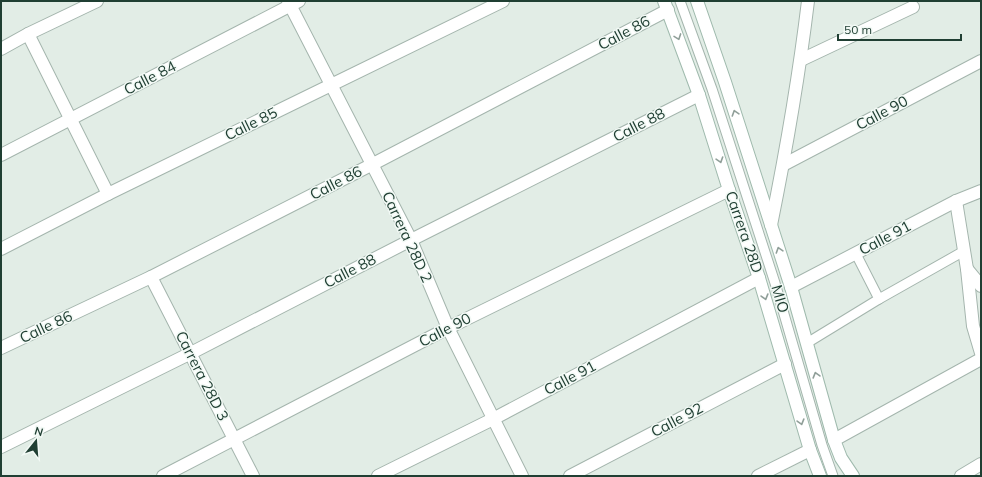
<svg xmlns="http://www.w3.org/2000/svg" width="982" height="477" font-family="Mulish,sans-serif">
  <style>
    .lines { fill: none; stroke-linecap: round; stroke-linejoin: round }
    .lane-casing { stroke: #a4b5ad; stroke-width: 11 }
    .street-casing { stroke: #a4b5ad; stroke-width: 14 }
    .secondary-casing { stroke: #9fbaad; stroke-width: 14 }
    .lane { stroke: #fff; stroke-width: 9 }
    .street { stroke: #fff; stroke-width: 12 }
    .secondary { stroke: #fff; stroke-width: 12 }
    .oneway { stroke: #909f99 }
    .labels { text-anchor: middle; stroke-width: 3; stroke-linejoin: round; paint-order: stroke }
    .street-label { font-size: 15px; fill: #203f33; stroke: #f2f9f5 }
  </style>
  <rect width="100%" height="100%" fill="#e2ede6"/>
  <g class="lines">
    <defs>
      <g id="lane">
        <polyline points="680,1 712,89 775,283 822,445 833,476"/>
        <polyline points="856,254 879,299 964,251"/>
        <polyline points="807,343 879,299"/>
      </g>
      <g id="street">
        <polyline points="288,1 411,240 448,328 522,476"/>
        <polyline points="28,34 108,194"/>
        <polyline points="1,49 28,34 97,1"/>
        <polyline points="801,60 913,7"/>
        <polyline points="1,155 299,1"/>
        <polyline points="783,165 981,61"/>
        <polyline points="956,201 967,269 973,326 981,353"/>
        <path d="M771,225C786,151 799,76 808,1"/>
        <polyline points="1,249 108,194 503,1"/>
        <polyline points="967,269 981,286"/>
        <polyline points="151,277 253,476"/>
        <polyline points="791,287 956,201 981,191"/>
        <polyline points="1,348 151,277 373,164 668,10"/>
        <polyline points="834,440 981,359"/>
        <polyline points="1,447 191,353 411,240 699,95"/>
        <polyline points="163,476 448,328 729,190"/>
        <polyline points="378,476 493,419 759,278"/>
        <polyline points="570,476 785,364"/>
        <polyline points="758,476 810,450"/>
        <polyline points="961,476 981,464"/>
      </g>
      <g id="secondary">
        <polyline points="664,1 699,95 729,190 759,278 810,450 820,476"/>
        <polyline points="697,1 725,82 791,287 834,440 841,458 853,476"/>
      </g>
    </defs>
    <use href="#lane" class="lane-casing"/>
    <use href="#street" class="street-casing"/>
    <use href="#secondary" class="secondary-casing"/>
    <use href="#lane" class="lane"/>
    <use href="#street" class="street"/>
    <use href="#secondary" class="secondary"/>
  </g>
  <defs><path id="oneway-chevron" d="M-2-3.5L2.5 0L-2 3.5" fill="none" stroke-width="1.6" stroke-linecap="round" stroke-linejoin="round"/></defs>
  <g class="oneway">
    <use href="#oneway-chevron" transform="translate(678 37) rotate(70)"/>
    <use href="#oneway-chevron" transform="translate(735 113) rotate(-108)"/>
    <use href="#oneway-chevron" transform="translate(720 160) rotate(72)"/>
    <use href="#oneway-chevron" transform="translate(779 250) rotate(-108)"/>
    <use href="#oneway-chevron" transform="translate(765 297) rotate(74)"/>
    <use href="#oneway-chevron" transform="translate(816 375) rotate(-106)"/>
    <use href="#oneway-chevron" transform="translate(801 422) rotate(74)"/>
  </g>
  <g class="labels">
    <g class="street-label">
      <text transform="translate(624 33) rotate(-28)" y="5">Calle 86</text>
      <text transform="translate(150 78) rotate(-27)" y="5">Calle 84</text>
      <text transform="translate(882 113) rotate(-28)" y="5">Calle 90</text>
      <text transform="translate(251 124) rotate(-26)" y="5">Calle 85</text>
      <text transform="translate(639 125) rotate(-27)" y="5">Calle 88</text>
      <text transform="translate(336 183) rotate(-27)" y="5">Calle 86</text>
      <text transform="translate(744 232) rotate(71)" y="5">Carrera 28D</text>
      <text transform="translate(407 237) rotate(65)" y="5">Carrera 28D 2</text>
      <text transform="translate(885 238) rotate(-28)" y="5">Calle 91</text>
      <text transform="translate(350 271) rotate(-27)" y="5">Calle 88</text>
      <text transform="translate(780 299) rotate(74)" y="5">MIO</text>
      <text transform="translate(46 327) rotate(-25)" y="5">Calle 86</text>
      <text transform="translate(445 330) rotate(-27)" y="5">Calle 90</text>
      <text transform="translate(202 376) rotate(63)" y="5">Carrera 28D 3</text>
      <text transform="translate(570 378) rotate(-28)" y="5">Calle 91</text>
      <text transform="translate(677 420) rotate(-28)" y="5">Calle 92</text>
    </g>
  </g>
  <rect width="982" height="477" fill="none" stroke="#203f33" stroke-width="4"/>
  <g transform="translate(36 441) rotate(17)" stroke="#f2f9f5" stroke-width="3" paint-order="stroke">
  <path d="M0-3L7 15L0 10L-7 15Z" fill="#203f33"/>
  <text y="-6" font-size="11" font-weight="bold" text-anchor="middle" fill="#203f33">N</text>
  </g>
  <path d="M838 34v6h123v-6" fill="none" stroke="#203f33" stroke-width="2"/>
  <text x="844" y="34" font-size="12" fill="#203f33" stroke="#f2f9f5" stroke-width="3" paint-order="stroke">50 m</text>
</svg>
